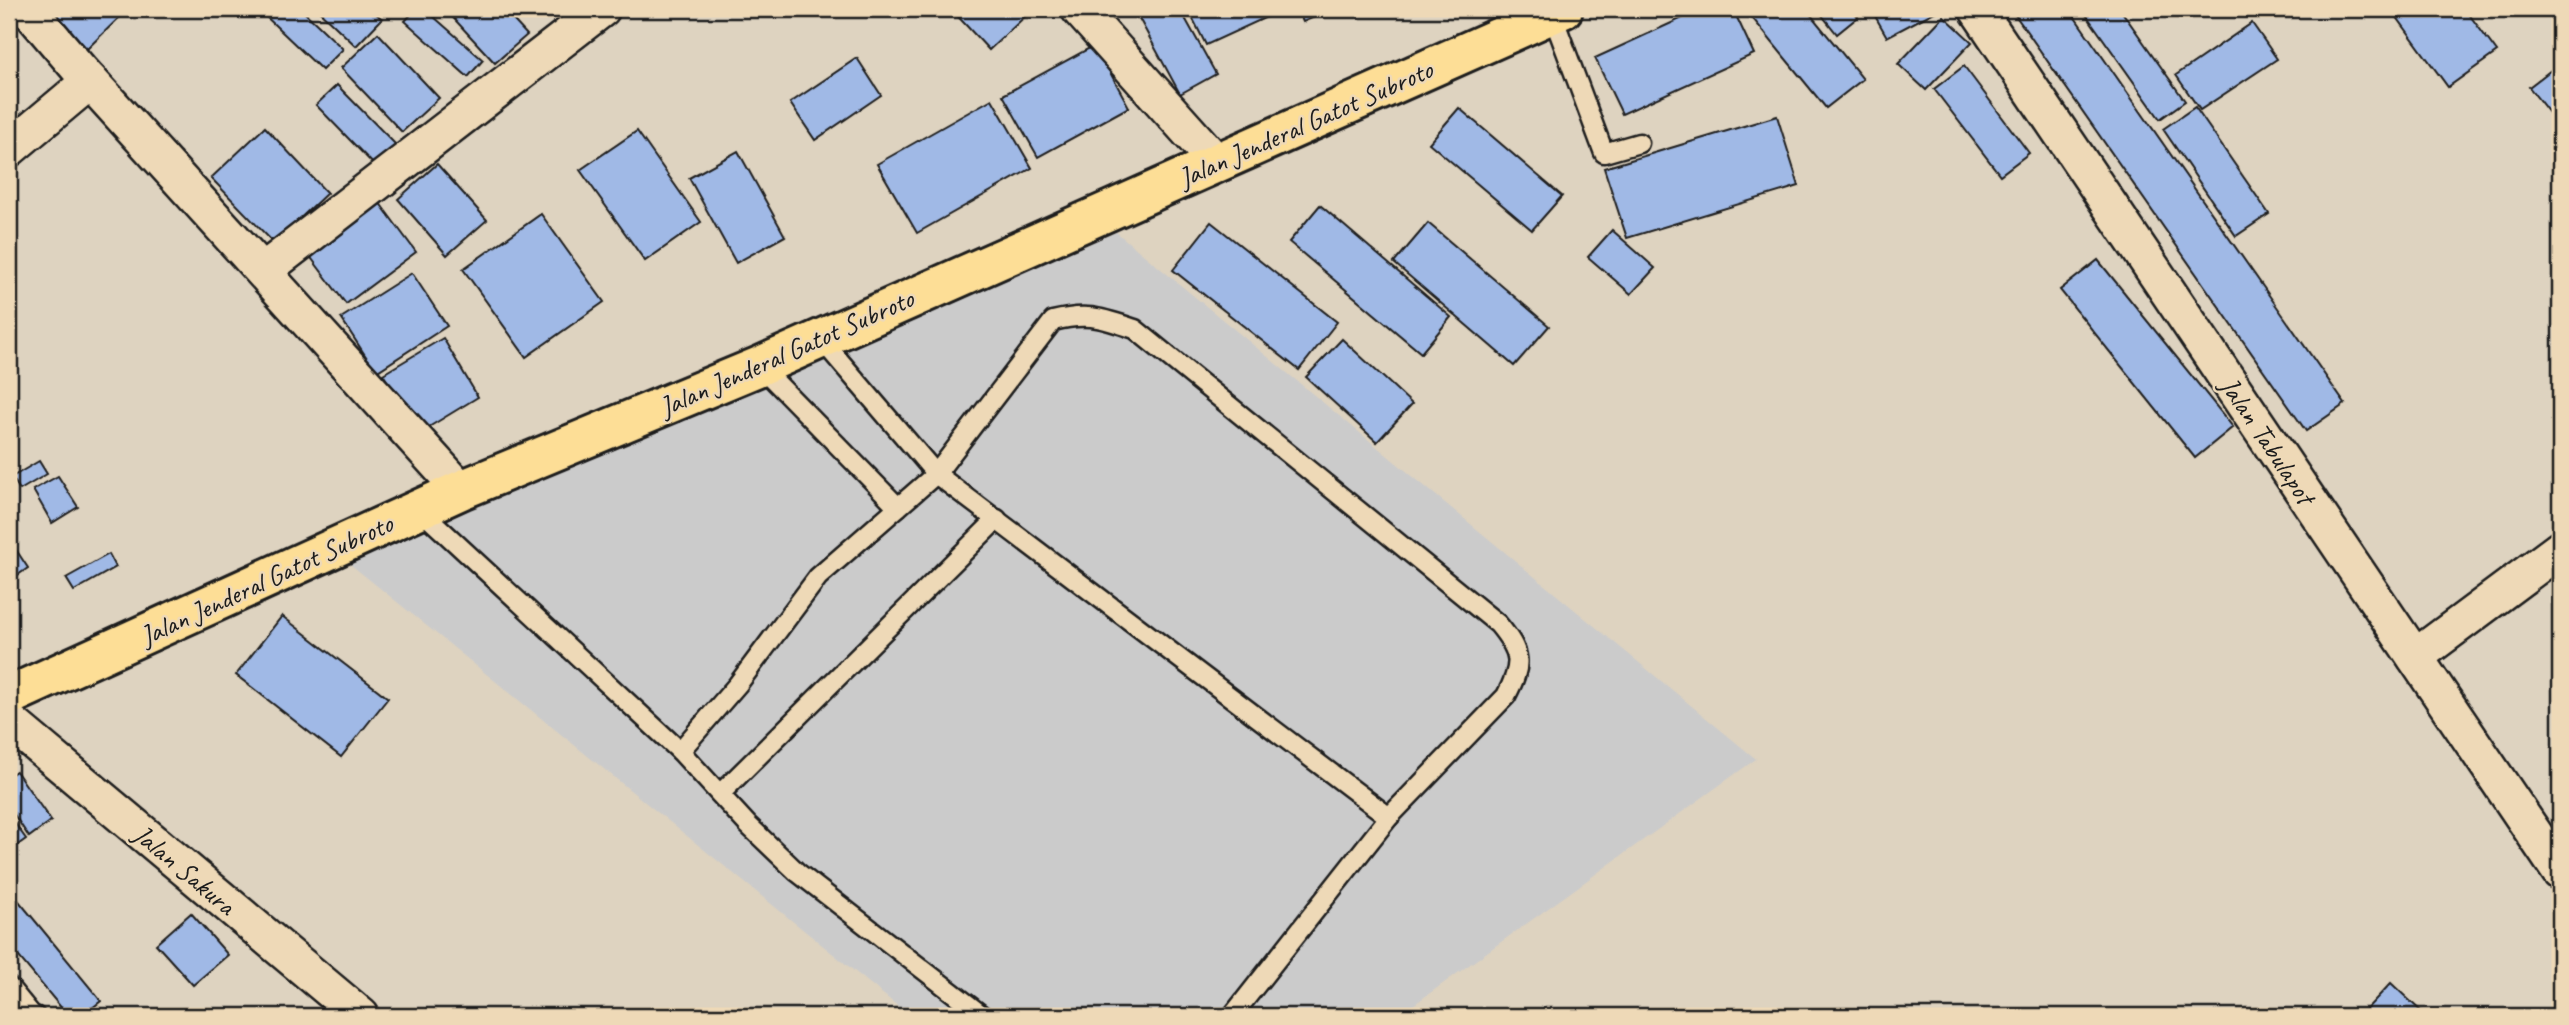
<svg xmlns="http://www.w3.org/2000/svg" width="2569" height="1025" font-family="Caveat,sans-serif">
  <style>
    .built { fill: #cbcbcb }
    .building { fill: #a0b9e6; stroke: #1c1c1c; stroke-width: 2 }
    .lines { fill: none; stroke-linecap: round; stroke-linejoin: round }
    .lane-casing { stroke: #1c1c1c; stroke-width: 23 }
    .street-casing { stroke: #1c1c1c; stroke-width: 40 }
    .highway-casing { stroke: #1c1c1c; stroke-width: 44 }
    .lane { stroke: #eed9b7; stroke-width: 18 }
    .street { stroke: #eed9b7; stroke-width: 35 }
    .highway { stroke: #fdde96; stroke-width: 38 }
    .labels { text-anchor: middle; stroke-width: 5; stroke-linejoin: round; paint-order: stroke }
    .street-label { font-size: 28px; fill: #1c1c1c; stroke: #eed9b7 }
  </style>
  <rect width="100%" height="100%" fill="#ded3c0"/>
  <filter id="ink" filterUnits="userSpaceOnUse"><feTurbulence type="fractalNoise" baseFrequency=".0143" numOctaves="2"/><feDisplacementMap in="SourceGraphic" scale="14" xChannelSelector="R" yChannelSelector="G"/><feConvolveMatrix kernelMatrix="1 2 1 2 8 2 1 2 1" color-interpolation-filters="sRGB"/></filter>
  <g filter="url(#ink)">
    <polygon class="built" points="1116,232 1756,759 1398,1016 910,1016 345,560"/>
    <g class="building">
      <polygon points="50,9 128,9 87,49"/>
      <polygon points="258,9 301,9 343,49 322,70"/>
      <polygon points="317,9 371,9 382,19 356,46"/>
      <polygon points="416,9 425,9 483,60 468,77 405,21"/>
      <polygon points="445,9 503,9 527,35 495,63"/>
      <polygon points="951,9 1033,9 989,50"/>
      <polygon points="1134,9 1180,9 1216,74 1180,94"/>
      <polygon points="1188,9 1284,9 1206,45"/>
      <polygon points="1297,9 1333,9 1303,22"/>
      <polygon points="1702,9 1733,9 1754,54 1622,114 1595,58"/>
      <polygon points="1745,9 1806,9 1863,79 1826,108"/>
      <polygon points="1817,9 1852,9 1858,17 1837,34"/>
      <polygon points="1871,9 1940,9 1887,37"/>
      <polygon points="2011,9 2069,9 2345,404 2306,431"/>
      <polygon points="2082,9 2120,9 2185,101 2160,119"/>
      <polygon points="2391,9 2465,9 2497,52 2448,87"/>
      <polygon points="1944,16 1972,42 1926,90 1898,64"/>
      <polygon points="2252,23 2277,59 2200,110 2176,75"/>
      <polygon points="378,33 439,98 402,132 341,68"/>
      <polygon points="1095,45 1129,107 1038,157 1003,95"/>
      <polygon points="857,58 881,95 815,140 790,103"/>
      <polygon points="2560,63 2560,127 2529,87"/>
      <polygon points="1964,66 2029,153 2000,175 1934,89"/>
      <polygon points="337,85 400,149 379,170 316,105"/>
      <polygon points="992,99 1032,168 917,233 877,164"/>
      <polygon points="2195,107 2269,214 2236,236 2163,129"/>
      <polygon points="1459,108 1562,196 1532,230 1429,143"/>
      <polygon points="1777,116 1799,186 1627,238 1604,168"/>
      <polygon points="265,127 327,193 274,243 211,178"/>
      <polygon points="637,131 701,222 645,261 580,170"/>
      <polygon points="738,151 785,236 736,263 689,178"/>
      <polygon points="437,164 487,220 447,255 398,199"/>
      <polygon points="379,202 416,252 346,304 309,255"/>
      <polygon points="1320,205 1451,317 1421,353 1289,242"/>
      <polygon points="541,214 604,302 526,357 463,269"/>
      <polygon points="1211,222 1337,322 1299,370 1173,270"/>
      <polygon points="1428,223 1549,326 1514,366 1394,263"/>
      <polygon points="1612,230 1655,268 1631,294 1588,257"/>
      <polygon points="2098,260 2233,427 2195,458 2060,290"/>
      <polygon points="412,273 447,326 376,372 341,318"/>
      <polygon points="443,338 478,397 419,433 383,374"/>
      <polygon points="1342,339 1412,404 1377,442 1306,377"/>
      <polygon points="39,461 47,474 20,490 12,477"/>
      <polygon points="58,476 78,507 52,523 33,490"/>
      <polygon points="9,539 28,568 9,581"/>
      <polygon points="109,554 116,567 74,591 66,578"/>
      <polygon points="282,616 388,698 341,757 236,675"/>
      <polygon points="16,771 51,821 29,837 9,807 9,776"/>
      <polygon points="9,815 26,839 9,851"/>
      <polygon points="9,889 101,1001 82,1016 68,1016 9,945"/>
      <polygon points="191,913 228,955 193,985 156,944"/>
      <polygon points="2391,983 2426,1016 2360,1016"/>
    </g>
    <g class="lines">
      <defs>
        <g id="lane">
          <polyline points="1552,14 1604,153 1639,143"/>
          <polyline points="820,338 936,474 1389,817"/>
          <polyline points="760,366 898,507"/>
          <polyline points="419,509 680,751"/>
          <polyline points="720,794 997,519"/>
          <polyline points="9,987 32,1015 35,1016"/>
          <path d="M983,1016L797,872L748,825L680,751L738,684L818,577L936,474L1053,321C1088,312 1101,318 1135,329L1498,624C1522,653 1523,664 1506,696L1389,817L1232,1016"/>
        </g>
        <g id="street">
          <polyline points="28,9 80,70 461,490"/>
          <polyline points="1079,9 1216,162"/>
          <polyline points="1977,9 2560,872"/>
          <polyline points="9,149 90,81"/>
          <polyline points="263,271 602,9"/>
          <polyline points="2415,657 2560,549"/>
          <polyline points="9,721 361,1016"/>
        </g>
        <polyline id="highway" points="9,696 461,490 760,366 1563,9"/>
      </defs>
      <use href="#lane" class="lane-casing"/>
      <use href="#street" class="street-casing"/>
      <use href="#highway" class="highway-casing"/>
      <use href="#lane" class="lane"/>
      <use href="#street" class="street"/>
      <use href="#highway" class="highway"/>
    </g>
  </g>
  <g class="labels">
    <g class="street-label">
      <text transform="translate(1305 123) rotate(-24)" y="10">Jalan Jenderal Gatot Subroto</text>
      <text transform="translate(786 352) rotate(-24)" y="10">Jalan Jenderal Gatot Subroto</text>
      <text transform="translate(2268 440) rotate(56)" y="10">Jalan Tabulapot</text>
      <text transform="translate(266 579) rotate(-25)" y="10">Jalan Jenderal Gatot Subroto</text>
      <text transform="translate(185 869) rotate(40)" y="10">Jalan Sakura</text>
    </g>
  </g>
  <rect width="2569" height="1025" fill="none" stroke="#eed9b7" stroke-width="35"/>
  <rect x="18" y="18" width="2534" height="990" fill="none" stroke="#1c1c1c" stroke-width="2.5" filter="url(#ink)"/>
</svg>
